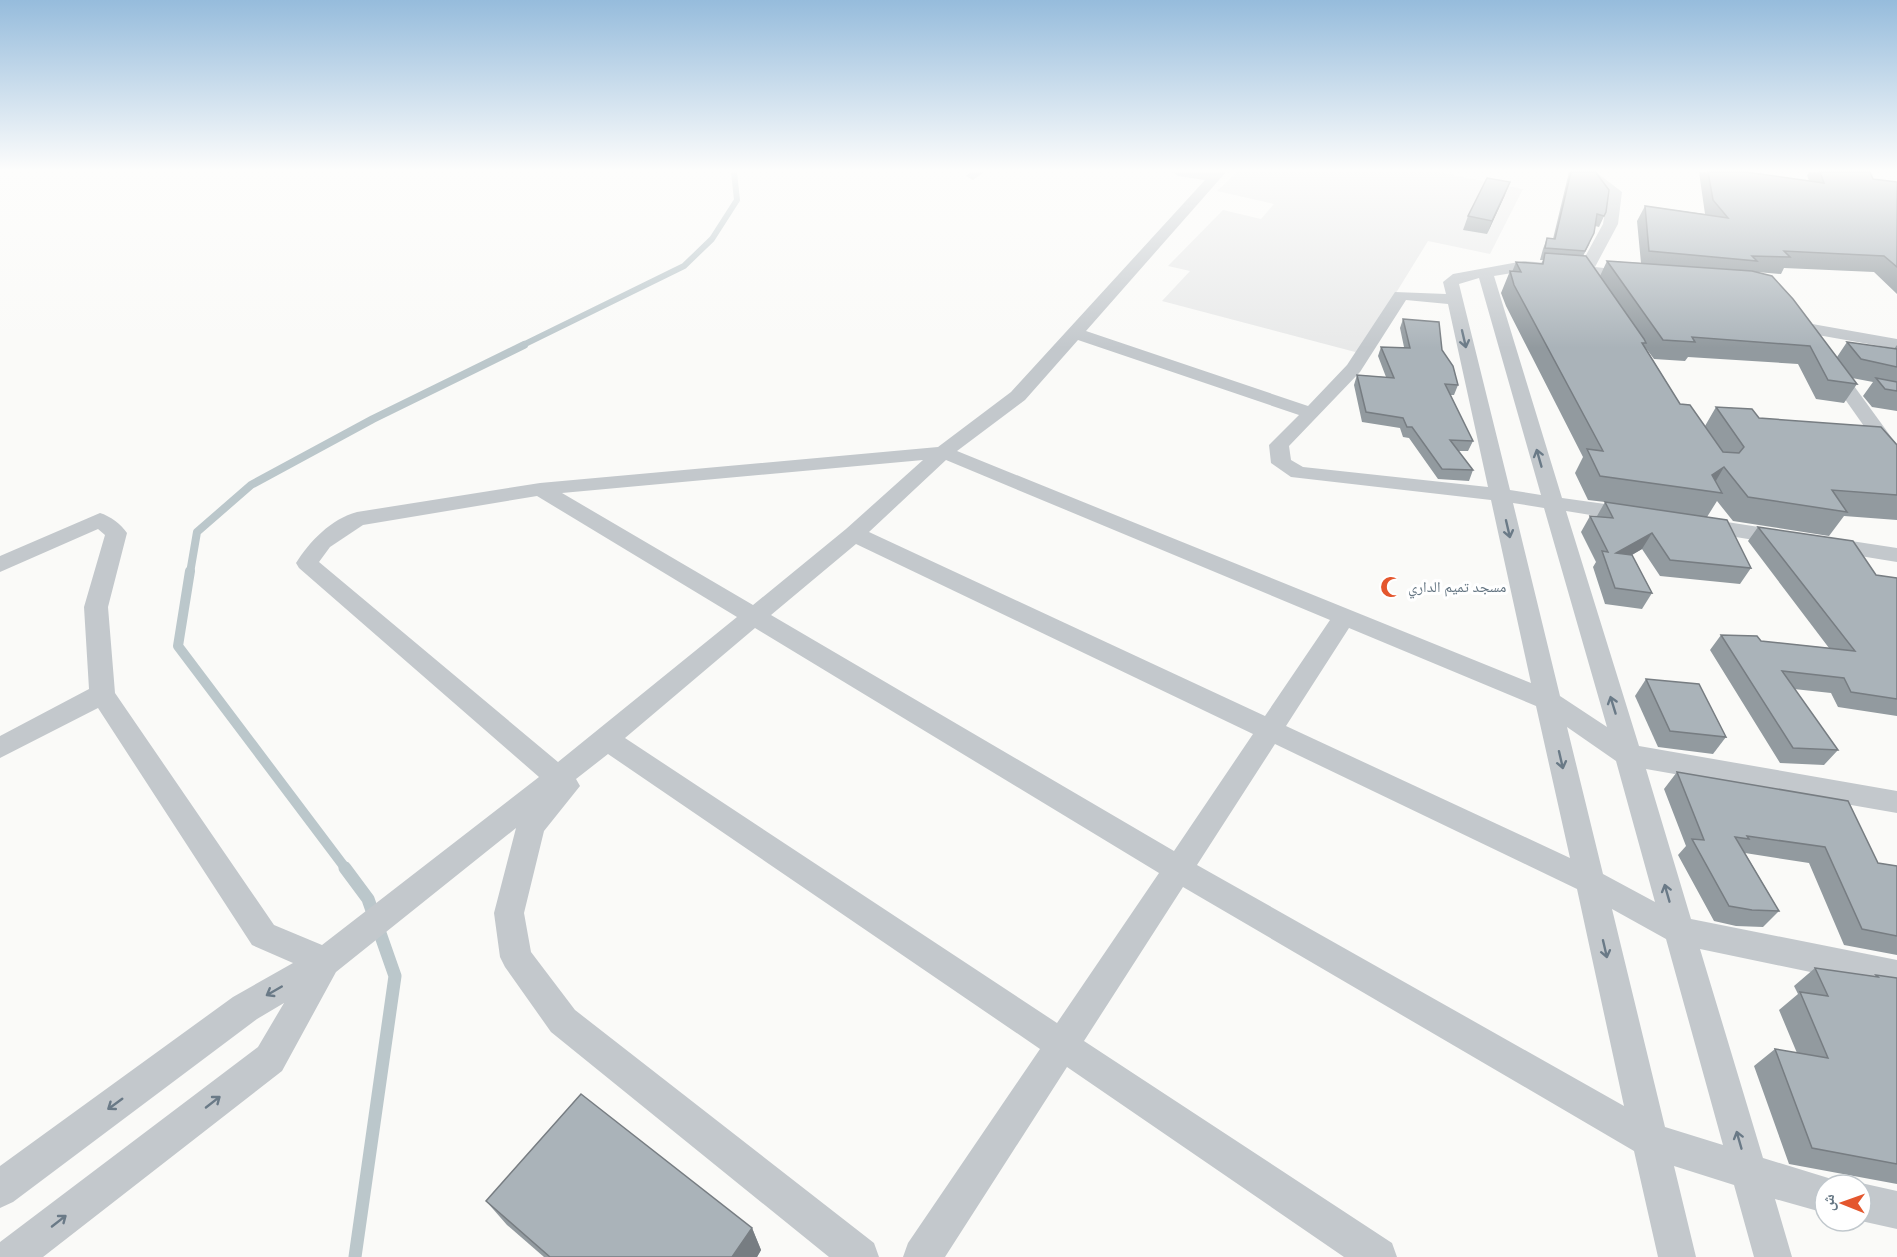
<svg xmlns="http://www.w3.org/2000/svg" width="1897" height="1257" font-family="Figtree,'Noto Naskh Arabic',sans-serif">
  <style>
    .built { fill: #e8e9e9 }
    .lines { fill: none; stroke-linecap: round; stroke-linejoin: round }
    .stream-far3 { stroke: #bbc7cb; stroke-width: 6 }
    .stream-far2 { stroke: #bbc7cb; stroke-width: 8 }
    .stream-far1 { stroke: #bbc7cb; stroke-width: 10 }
    .stream { stroke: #bbc7cb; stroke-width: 13 }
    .street { fill: #c3c8cc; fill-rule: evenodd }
    .wall { fill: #929a9f }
    .shaded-wall { fill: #777d82 }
    .building { fill: #aab3b9; stroke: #777d82; stroke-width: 1.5 }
    .oneway { stroke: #6a7a87 }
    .labels { text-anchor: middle; stroke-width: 6; stroke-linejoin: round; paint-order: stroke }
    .poi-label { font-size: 15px; fill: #657683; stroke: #fff; text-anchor: start }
  </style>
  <rect width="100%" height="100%" fill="#fafaf8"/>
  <polygon class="built" points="1237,172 1438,172 1523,189 1490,254 1428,241 1359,353 1162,301 1190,271 1168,266 1223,210 1261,219 1274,204 1217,191"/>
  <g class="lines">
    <polyline class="stream-far3" points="521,346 684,266 712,239 737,200 734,172"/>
    <polyline class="stream-far2" points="190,573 197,532 251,485 373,419 524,345"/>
    <polyline class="stream-far1" points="190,571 178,646 346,869"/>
    <polyline class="stream" points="345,868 368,899 395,976 355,1257"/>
    <g class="street">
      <polygon points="970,172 984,172 973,180 966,176"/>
      <path d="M1172,172H1226L1086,331L1308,406L1347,365L1395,292L1446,294L1443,282L1453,274L1524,261L1580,266L1603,224L1608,193L1581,172H1596L1622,192L1618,224L1595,267L1639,272L1641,275L1639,278L1596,277L1599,281L1591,286L1585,284L1578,275L1524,271L1494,276L1562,498L1634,508L1642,510L1645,515L1642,520L1634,522L1566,511L1639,746L1897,791V813L1646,769L1691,919L1897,960V990L1700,949L1763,1158L1838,1181L1840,1185H1825V1213L1775,1199L1792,1257H1754L1734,1185L1674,1166L1696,1257H1658L1634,1151L1183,887L1084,1041L1392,1243L1397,1257H1344L1067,1067L945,1257H903L908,1243L1040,1049L608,754L576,779L580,786L544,831L524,913L531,952L575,1010L874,1243L879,1257H829L551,1032L505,967L500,957L494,913L516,828L336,972L282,1071L43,1257H0V1242L258,1047L284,1003L257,1019L13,1202L0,1208V1166L233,997L293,963L252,945L98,708L0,758V736L89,689L84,607L105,535L98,529L0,572V556L100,513C110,516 121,524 127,533L108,607L115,693L274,925L322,945L539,777L299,568L296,563C310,541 331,519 357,512L540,483L938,447L1011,392L1205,180L1178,176ZM1479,278L1541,495L1510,490L1459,284ZM1406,300L1448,304L1488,487L1303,467L1291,460L1289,446L1360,372ZM1078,340L1299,415L1269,445L1271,463L1291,477L1491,500L1531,683L957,451L1025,400ZM923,460L846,529L753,605L562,493ZM946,460L1330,620L1265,716L869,532ZM537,496L737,617L558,762L319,562L330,547L363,525ZM1513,503L1544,508L1607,727L1560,696ZM856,544L1253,734L1174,851L771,615ZM755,628L1159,873L1057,1023L625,738ZM1349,628L1536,706L1570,858L1286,726ZM1567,727L1616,761L1655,902L1603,874ZM1275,744L1577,889L1624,1106L1197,865ZM1612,909L1666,939L1723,1145L1665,1127Z"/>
      <polygon points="1801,322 1897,339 1897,349 1795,331 1793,327 1795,323"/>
      <polygon points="1832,363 1838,364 1897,445 1897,465 1890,463 1823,368 1826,364"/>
      <polygon points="1701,518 1785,531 1793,533 1796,538 1793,543 1785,545 1693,530 1690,525 1693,520"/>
      <polygon points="1825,537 1897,548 1897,562 1817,549 1814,544 1817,539"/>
      <polygon points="1861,1183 1897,1191 1897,1229 1861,1221 1861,1185 1857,1185"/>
    </g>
  </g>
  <g class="wall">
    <polygon points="1569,172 1596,172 1606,212 1599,227 1595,226 1589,245 1583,256 1600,276 1607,261 1641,263 1637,221 1645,206 1705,214 1699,172 1746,172 1809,181 1807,175 1809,172 1870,172 1873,179 1897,182 1897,294 1874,272 1784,268 1781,274 1757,272 1837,357 1847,342 1894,349 1897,345 1897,411 1872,407 1863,396 1873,382 1852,378 1857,384 1844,403 1816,399 1798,364 1688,357 1685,361 1654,359 1645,347 1680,404 1705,426 1716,407 1759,418 1897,445 1897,520 1844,516 1829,536 1733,521 1717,501 1707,517 1751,568 1740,584 1660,576 1642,549 1632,555 1652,593 1642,609 1605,604 1593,567 1596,562 1581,532 1590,516 1597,516 1605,502 1588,500 1575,473 1583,457 1506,306 1501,293 1510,271 1512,272 1516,262 1541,264 1543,260 1540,260 1543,249 1547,238 1553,239"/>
    <polygon points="1505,195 1487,234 1463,230 1468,216"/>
    <polygon points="1403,319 1442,350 1458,385 1454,395 1450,395 1473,441 1468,451 1458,451 1473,470 1469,481 1438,479 1409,438 1403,437 1400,428 1362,422 1354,385 1357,375 1386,377 1378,356 1381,347 1404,347 1400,328"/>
    <polygon points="1758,527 1876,575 1897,578 1897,716 1838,707 1831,693 1794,689 1838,750 1824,765 1780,763 1710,650 1721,635 1761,641 1829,648 1748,541"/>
    <polygon points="1646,679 1726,737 1713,754 1658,747 1635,696"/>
    <polygon points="1677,772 1878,863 1897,866 1897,955 1844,945 1809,863 1745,853 1779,911 1763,927 1736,926 1714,921 1678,855 1686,846 1664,789"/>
    <polygon points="1815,968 1874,977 1876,975 1897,978 1897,1184 1789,1164 1754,1066 1775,1049 1797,1053 1779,1010 1798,994 1794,986"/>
    <polygon points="486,1201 752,1228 761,1250 757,1257 544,1257 507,1225"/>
  </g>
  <g class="shaded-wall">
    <polygon points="1510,182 1505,195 1487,234 1492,221"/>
    <polygon points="1724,467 1710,491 1712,475"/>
    <polygon points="1652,533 1642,549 1607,569 1616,553"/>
    <polygon points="752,1228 761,1250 757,1257 732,1257"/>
  </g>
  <g class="building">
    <polygon points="1571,172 1596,172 1597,174 1609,190 1606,212 1604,216 1597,214 1594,233 1585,251 1545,248 1547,238 1555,239"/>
    <polygon points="1708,172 1746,172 1824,183 1820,172 1870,172 1873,179 1897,182 1897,267 1884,256 1784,251 1790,257 1752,256 1757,261 1649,251 1645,206 1728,218 1713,200"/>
    <polygon points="1487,178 1510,182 1492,221 1468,216"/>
    <polygon points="1545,253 1586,256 1644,339 1646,343 1642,343 1680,404 1690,405 1723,452 1739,453 1744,447 1716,407 1752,409 1759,418 1881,427 1897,445 1897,495 1832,490 1847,512 1748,497 1724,467 1712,475 1722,493 1600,476 1587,449 1603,451 1514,285 1510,271 1521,272 1516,262 1543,264"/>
    <polygon points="1607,261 1752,271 1772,276 1793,299 1857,384 1828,380 1810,346 1692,337 1695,342 1663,340"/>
    <polygon points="1403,319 1439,322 1442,350 1453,366 1458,385 1445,384 1473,441 1450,440 1473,470 1442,469 1412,427 1407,427 1403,418 1366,412 1357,375 1394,378 1381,347 1410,348"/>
    <polygon points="1847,342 1897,349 1897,367 1861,359"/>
    <polygon points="1876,378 1897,382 1897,391 1885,389"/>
    <polygon points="1605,502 1727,520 1751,568 1670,560 1652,533 1616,553 1632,555 1652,593 1615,588 1602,551 1608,552 1590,516 1613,518"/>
    <polygon points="1758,527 1853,541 1876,575 1897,578 1897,699 1851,692 1844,678 1782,671 1838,750 1793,748 1721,635 1757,636 1761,641 1855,651"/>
    <polygon points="1646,679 1699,684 1726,737 1670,731"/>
    <polygon points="1677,772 1848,801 1878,863 1897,866 1897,936 1862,929 1825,847 1747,836 1749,839 1735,837 1779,911 1752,910 1729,906 1692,839 1704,840"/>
    <polygon points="1815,968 1878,977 1876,975 1897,978 1897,1164 1812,1148 1775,1049 1828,1058 1800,992 1828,996"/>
    <polygon points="581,1094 752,1228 732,1257 550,1257 486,1201"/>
  </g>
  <defs><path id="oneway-shaft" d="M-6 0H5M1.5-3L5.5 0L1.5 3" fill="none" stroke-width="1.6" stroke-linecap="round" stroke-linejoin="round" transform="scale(1.5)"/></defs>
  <g class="oneway">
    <use href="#oneway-shaft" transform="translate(1464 339) rotate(77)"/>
    <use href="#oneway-shaft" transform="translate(1539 458) rotate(-106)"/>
    <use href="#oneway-shaft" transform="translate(1508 529) rotate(77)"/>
    <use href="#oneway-shaft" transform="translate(1613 705) rotate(-107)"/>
    <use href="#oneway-shaft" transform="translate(1561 760) rotate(77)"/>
    <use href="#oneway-shaft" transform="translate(1667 893) rotate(-106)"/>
    <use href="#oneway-shaft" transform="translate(1605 949) rotate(77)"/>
    <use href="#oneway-shaft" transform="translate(274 991) rotate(150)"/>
    <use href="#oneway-shaft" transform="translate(213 1102) rotate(-38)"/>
    <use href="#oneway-shaft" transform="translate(115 1104) rotate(144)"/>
    <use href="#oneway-shaft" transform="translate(1739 1140) rotate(-106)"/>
    <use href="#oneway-shaft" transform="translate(59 1221) rotate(-38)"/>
  </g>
  <linearGradient id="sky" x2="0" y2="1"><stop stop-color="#96bcdc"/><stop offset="0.49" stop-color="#fdfdfc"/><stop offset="1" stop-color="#fdfdfc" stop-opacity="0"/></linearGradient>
  <rect width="1897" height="348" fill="url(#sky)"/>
  <defs>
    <symbol id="mosque-bare" viewBox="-9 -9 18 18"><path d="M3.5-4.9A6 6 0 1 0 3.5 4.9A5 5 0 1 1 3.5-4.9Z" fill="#e4572e" stroke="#fff" stroke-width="2.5" paint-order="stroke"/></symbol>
  </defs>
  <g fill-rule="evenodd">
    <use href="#mosque-bare" x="1376" y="572" width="30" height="30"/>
  </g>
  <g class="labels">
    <g class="poi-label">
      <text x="1408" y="592">مسجد تميم الداري</text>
    </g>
  </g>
  <g transform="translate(1843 1203) rotate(271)"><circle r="28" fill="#ffffff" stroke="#c1c8cd" stroke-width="1.5"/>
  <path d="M0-4.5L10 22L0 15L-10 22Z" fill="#e4572e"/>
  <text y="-9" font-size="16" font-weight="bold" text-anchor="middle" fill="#657683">ش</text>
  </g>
</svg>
